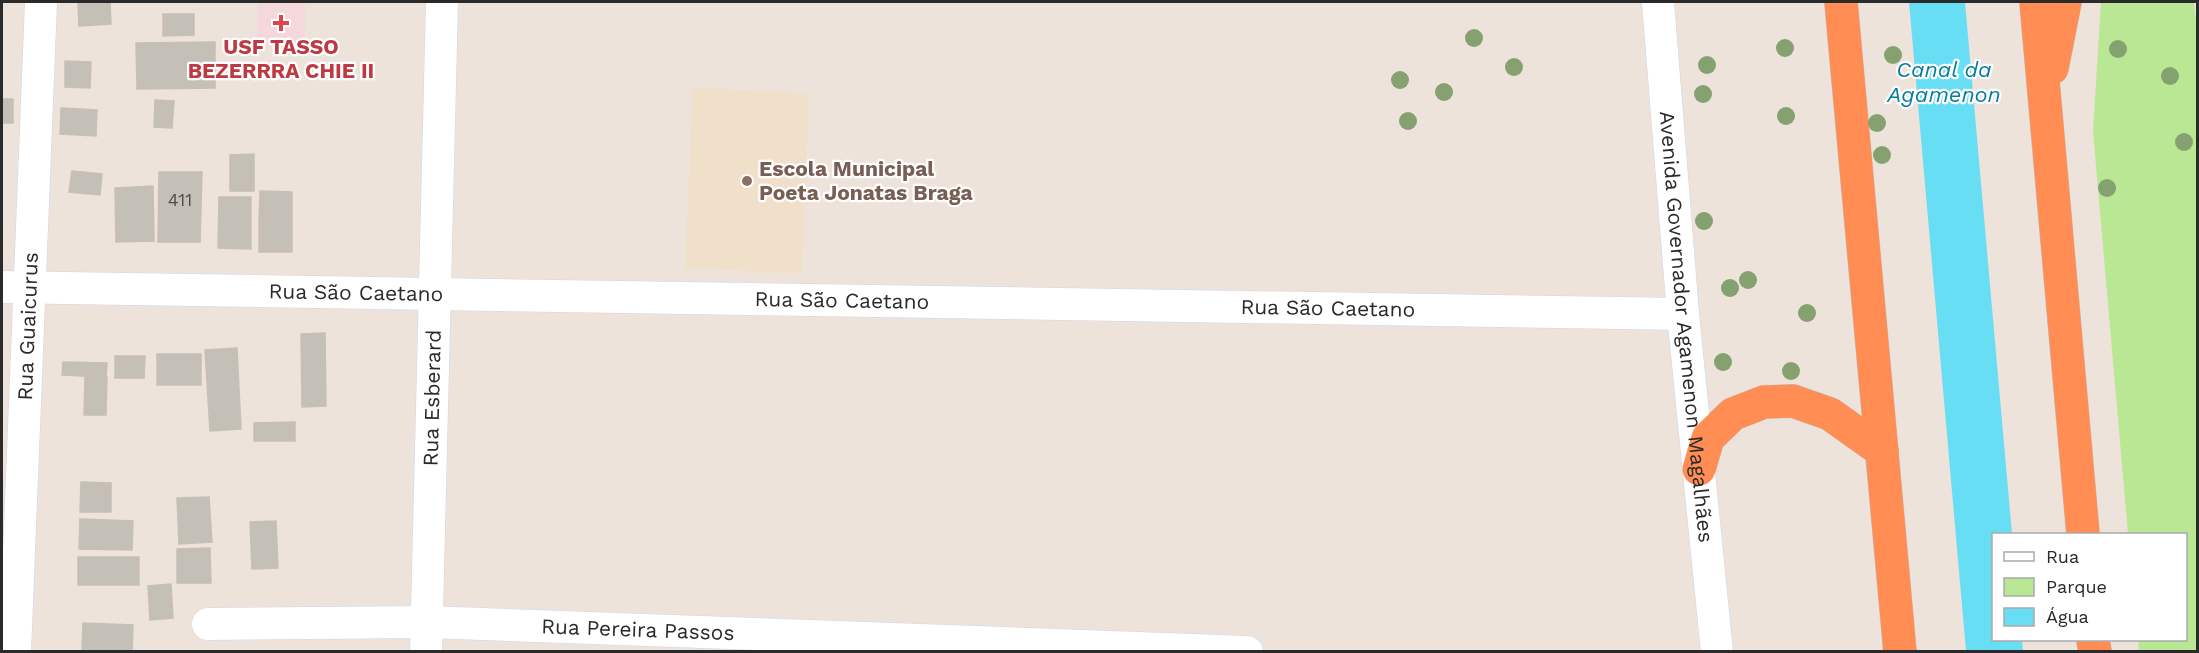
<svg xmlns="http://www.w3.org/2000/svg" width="2199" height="653" font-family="'Work Sans',sans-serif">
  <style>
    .education { fill: #f0dfc9 }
    .medical { fill: #f4d8dc }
    .green { fill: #b9e794 }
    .water { fill: #68def5 }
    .building { fill: #c4bfb7; stroke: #c8bfb5; stroke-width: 1.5 }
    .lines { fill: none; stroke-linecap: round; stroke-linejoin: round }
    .street-casing { stroke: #d0d6e4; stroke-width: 33 }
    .highway-casing { stroke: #c3c3c3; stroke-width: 34 }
    .street { stroke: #fff; stroke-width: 32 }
    .highway { stroke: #ff8d54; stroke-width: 33 }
    .tree { fill: #85a16f }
    .health-dot { fill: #e0444e; stroke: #fff; stroke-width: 2 }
    .education-dot { fill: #8d6e63; stroke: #fff; stroke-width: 2 }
    .labels { text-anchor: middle; stroke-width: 4.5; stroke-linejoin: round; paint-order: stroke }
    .number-label { font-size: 18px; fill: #504f4d }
    .health-label { font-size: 21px; font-weight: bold; fill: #be3a42; stroke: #fff }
    .education-label { font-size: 21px; font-weight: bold; fill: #785e54; stroke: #fff; text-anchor: start }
    .street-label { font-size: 21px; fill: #2a2a2a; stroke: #fff }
    .water-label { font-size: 22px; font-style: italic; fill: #067ca2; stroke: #fff }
  </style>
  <rect width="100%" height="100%" fill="#ede3db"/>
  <polygon class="education" points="693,87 809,94 802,273 685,268"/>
  <polygon class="medical" points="258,2 305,2 305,46 256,45"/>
  <polygon class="green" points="2101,2 2194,2 2198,40 2197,651 2139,651 2138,640 2186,640 2186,534 2128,534 2093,131"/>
  <polygon class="water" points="1909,2 1965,2 2012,534 1994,534 1994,640 2022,640 2023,651 1966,651"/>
  <g class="building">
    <polygon points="78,2 110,2 111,24 79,26"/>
    <polygon points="163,14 194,14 194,35 163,36"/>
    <polygon points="215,42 215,88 137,89 136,43"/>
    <polygon points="65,61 91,62 90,88 65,87"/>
    <rect x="2" y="99" width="11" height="24"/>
    <polygon points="155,100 174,101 172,128 154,127"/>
    <polygon points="61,108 97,110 96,136 60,134"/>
    <polygon points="254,154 254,191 230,191 230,155"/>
    <polygon points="72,171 102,174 100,195 69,192"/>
    <polygon points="159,172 202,172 200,242 158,242"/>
    <polygon points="153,186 154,241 116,242 115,188"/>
    <polygon points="260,191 292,192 292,221 259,220"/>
    <polygon points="219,197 251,197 251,249 218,248"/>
    <polygon points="259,220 292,221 292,252 259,252"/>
    <polygon points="325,333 326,406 302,407 301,334"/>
    <polygon points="237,348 241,429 210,431 205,350"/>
    <rect x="157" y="354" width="44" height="31"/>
    <polygon points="115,356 145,356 144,378 115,378"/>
    <polygon points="63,362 107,363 106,377 62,375"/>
    <polygon points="85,377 107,377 106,415 84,415"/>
    <polygon points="295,422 295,441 254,441 254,423"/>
    <polygon points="81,482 111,483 111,512 80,512"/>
    <polygon points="209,497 212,542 179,544 177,498"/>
    <polygon points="80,519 133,521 132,550 79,549"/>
    <polygon points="276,521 278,568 252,569 250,522"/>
    <polygon points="210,548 211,583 177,583 177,549"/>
    <rect x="78" y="557" width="61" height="28"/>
    <polygon points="171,584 173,618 150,620 148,586"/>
    <polygon points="83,623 133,625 132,652 82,652"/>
  </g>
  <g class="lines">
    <defs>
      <g id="street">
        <path id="s1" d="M1658,2L1683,314L1717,652"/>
        <path id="s2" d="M2,287L1683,314"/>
        <path id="s3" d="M208,624L427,622L1247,652"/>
        <path id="s4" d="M15,652L41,2"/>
        <path id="s5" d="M426,652L442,2"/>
      </g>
      <g id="highway">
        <polyline points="1841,2 1900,652"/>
        <polyline points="2036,2 2083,534"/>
        <polyline points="2052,68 2065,2"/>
        <polyline points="1699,469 1708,438 1733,414 1764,402 1793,401 1830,414 1882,451"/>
        <polyline points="2093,640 2095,652"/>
      </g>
    </defs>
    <use href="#street" class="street-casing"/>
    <use href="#highway" class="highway-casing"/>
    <use href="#street" class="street"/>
    <use href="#highway" class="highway"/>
  </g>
  <g class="tree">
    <circle cx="1474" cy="38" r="9"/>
    <circle cx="1785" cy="48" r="9"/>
    <circle cx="2118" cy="49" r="9"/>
    <circle cx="1893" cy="55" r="9"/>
    <circle cx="1707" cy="65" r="9"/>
    <circle cx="1514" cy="67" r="9"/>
    <circle cx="2170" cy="76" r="9"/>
    <circle cx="1400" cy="80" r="9"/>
    <circle cx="1444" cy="92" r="9"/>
    <circle cx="1703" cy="94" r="9"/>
    <circle cx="1786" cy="116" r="9"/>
    <circle cx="1408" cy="121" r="9"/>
    <circle cx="1877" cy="123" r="9"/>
    <circle cx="2184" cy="142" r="9"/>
    <circle cx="1882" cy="155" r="9"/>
    <circle cx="2107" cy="188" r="9"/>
    <circle cx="1704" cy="221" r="9"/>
    <circle cx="1748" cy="280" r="9"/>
    <circle cx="1730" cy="288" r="9"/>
    <circle cx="1807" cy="313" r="9"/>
    <circle cx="1723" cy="362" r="9"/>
    <circle cx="1791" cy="371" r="9"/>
  </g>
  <path class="health-dot" d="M278 14h6v6h6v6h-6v6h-6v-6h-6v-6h6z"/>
  <circle class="education-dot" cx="747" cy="181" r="6"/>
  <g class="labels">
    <g class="number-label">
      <text x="180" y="206">411</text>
    </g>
    <g class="health-label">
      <text x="281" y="54">USF TASSO<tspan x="281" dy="24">BEZERRRA CHIE II</tspan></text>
    </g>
    <g class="education-label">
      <text x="759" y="176">Escola Municipal<tspan x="759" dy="24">Poeta Jonatas Braga</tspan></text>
    </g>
    <g class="street-label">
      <text dy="7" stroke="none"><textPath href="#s2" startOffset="354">Rua São Caetano</textPath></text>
      <text dy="7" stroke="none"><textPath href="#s2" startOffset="840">Rua São Caetano</textPath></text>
      <text dy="7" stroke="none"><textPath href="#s2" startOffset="1326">Rua São Caetano</textPath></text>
      <text dy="7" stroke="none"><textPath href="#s4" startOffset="326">Rua Guaicurus</textPath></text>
      <text dy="7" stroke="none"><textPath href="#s1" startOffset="326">Avenida Governador Agamenon Magalhães</textPath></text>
      <text dy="7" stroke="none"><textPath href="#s5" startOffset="254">Rua Esberard</textPath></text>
      <text dy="7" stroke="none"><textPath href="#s3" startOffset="430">Rua Pereira Passos</textPath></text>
    </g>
    <g class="water-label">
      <text x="1944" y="77">Canal da<tspan x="1944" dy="25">Agamenon</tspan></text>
    </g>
  </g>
  <rect width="2199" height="653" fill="none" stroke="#2a2a2a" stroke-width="6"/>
  <rect x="1992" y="533" width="195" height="108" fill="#ffffff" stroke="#aaaaaa" stroke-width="1.5"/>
  <rect x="2004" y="552" width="30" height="9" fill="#ffffff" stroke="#aaaaaa" stroke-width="1.5"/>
  <text x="2046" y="563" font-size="18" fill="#2a2a2a">Rua</text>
  <rect x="2004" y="578" width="30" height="18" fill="#b9e794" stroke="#aaaaaa" stroke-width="1.5"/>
  <text x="2046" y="593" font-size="18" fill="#2a2a2a">Parque</text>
  <rect x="2004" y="608" width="30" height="18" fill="#68def5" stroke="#aaaaaa" stroke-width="1.5"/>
  <text x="2046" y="623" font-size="18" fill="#2a2a2a">Água</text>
</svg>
